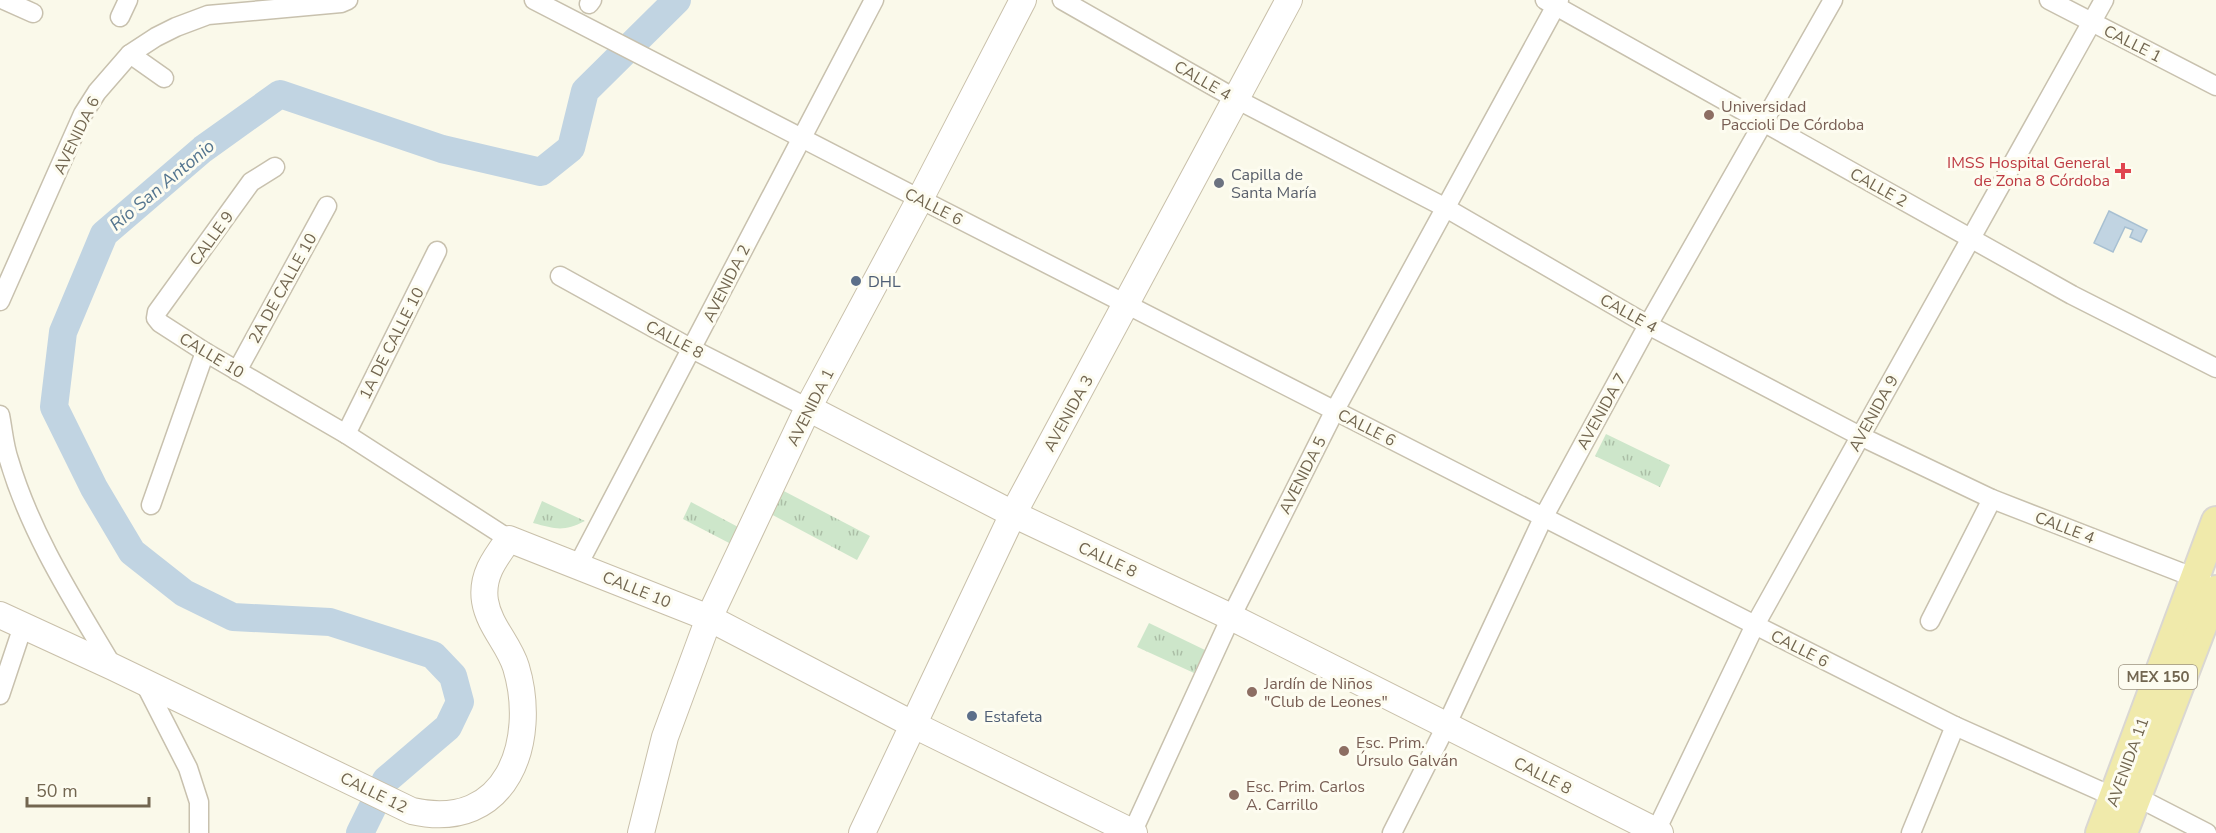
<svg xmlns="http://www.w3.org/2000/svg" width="2216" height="833" font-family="'Nunito Sans',sans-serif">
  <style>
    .grass { fill: url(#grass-tufts) }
    .water { fill: #c1d4e2; stroke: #a8c0d2; stroke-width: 1.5 }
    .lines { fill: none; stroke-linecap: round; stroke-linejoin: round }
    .river { stroke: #c1d4e2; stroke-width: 28 }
    .street-casing { stroke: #c8c1ae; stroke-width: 21 }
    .secondary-casing { stroke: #c9c0aa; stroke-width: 28 }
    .primary-casing { stroke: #dad7d2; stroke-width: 32 }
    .street { stroke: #fff; stroke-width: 18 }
    .secondary { stroke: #fff; stroke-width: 26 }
    .primary { stroke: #f0eaab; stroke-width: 28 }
    .education-dot { fill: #8d6e63; stroke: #fdfcf0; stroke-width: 2 }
    .health-dot { fill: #e0444e; stroke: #fdfcf0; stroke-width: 2 }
    .worship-dot { fill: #6b7280; stroke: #fdfcf0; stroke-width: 2 }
    .service-dot { fill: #5c6f8a; stroke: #fdfcf0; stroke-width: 2 }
    .labels { text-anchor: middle; stroke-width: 6; stroke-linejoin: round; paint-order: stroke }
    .shield { fill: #fdfcf0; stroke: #9c9380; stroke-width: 1.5 }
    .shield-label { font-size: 15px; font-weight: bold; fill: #726650 }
    .street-label { font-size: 16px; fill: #726650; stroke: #fdfcf0 }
    .education-label { font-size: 16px; fill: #785e54; stroke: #fdfcf0; text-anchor: start }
    .health-label { font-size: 16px; fill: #be3a42; stroke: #fdfcf0; text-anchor: end }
    .worship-label { font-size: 16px; fill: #5b616d; stroke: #fdfcf0; text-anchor: start }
    .service-label { font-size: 16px; fill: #4e5e75; stroke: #fdfcf0; text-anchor: start }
    .water-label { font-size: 18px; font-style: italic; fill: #54758f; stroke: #fdfcf0 }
  </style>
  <defs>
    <pattern id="grass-tufts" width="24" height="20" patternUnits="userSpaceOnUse" patternTransform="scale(1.5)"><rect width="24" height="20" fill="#cde6ca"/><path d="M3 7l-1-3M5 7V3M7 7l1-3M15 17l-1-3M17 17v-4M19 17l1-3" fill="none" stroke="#abbea6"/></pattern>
  </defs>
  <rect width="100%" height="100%" fill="#faf9ea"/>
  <g class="grass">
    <polygon points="1606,434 1670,465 1660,487 1595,456"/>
    <polygon points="780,489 870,536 857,560 767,512"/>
    <path d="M542,501L585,521C563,532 556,529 533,523Z"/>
    <polygon points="691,502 740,528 731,544 683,519"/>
    <polygon points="1149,623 1205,650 1194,673 1137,647"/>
  </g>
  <polygon class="water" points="2109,211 2147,230 2141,242 2130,237 2133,230 2125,227 2113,252 2094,243"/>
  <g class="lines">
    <polyline class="river" points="360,833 386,780 448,727 460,702 453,676 433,655 330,622 233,617 184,593 132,552 94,488 54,407 63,332 104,234 203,149 280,94 442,149 541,172 571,148 585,91 677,0"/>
    <defs>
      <g id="street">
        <polyline points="4,0 33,13"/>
        <polyline points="534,0 920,199 1755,625 1955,726 2114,797 2137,797 2207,833"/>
        <polyline points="1062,0 1236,99 1446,208 1648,325 1860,436 1992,499 2203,581"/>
        <polyline points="1545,0 2072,295 2216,368"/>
        <polyline points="2049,0 2216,86"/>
        <polyline points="589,4 592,0"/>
        <polyline points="120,17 128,0"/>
        <polyline points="130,54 164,78"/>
        <polyline points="275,167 251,182 157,312 156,318 160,323 205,352 346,434 509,539"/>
        <polyline points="560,276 692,349 808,408"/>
        <polyline points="0,301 83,114 97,92 130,54 156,37 176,27 208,15 341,3 348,0"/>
        <polyline points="237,371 327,206"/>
        <path d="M0,415C3,430 4,446 9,460C31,535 74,601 113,667"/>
        <polyline points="346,434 437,251"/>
        <polyline points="151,505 205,352"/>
        <polyline points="578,565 874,0"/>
        <polyline points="1930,621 1992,499"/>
        <polyline points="144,682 188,768 199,802 199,833"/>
        <polyline points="0,695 23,626"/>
        <polyline points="1132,833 1231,617 1335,410 1559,0"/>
        <polyline points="1392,833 1446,726 1543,518 1648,325 1833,0"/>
        <polyline points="1655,833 1755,625 2104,0"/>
        <polyline points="1911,833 1955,726"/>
      </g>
      <g id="secondary">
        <polyline points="808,408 1013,514 1231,617 1660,833"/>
        <path d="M0,615L113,667L412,811C508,833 538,740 516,667C509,644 489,626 485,601C481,576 495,558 509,539L709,618L914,725L1134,833"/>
        <polyline points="641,833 665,737 709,618 808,408 920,199 1023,0"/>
        <polyline points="862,833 1013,514 1289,0"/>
      </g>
      <g id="primary">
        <polyline points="2100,833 2216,521"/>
        <polyline points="2123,833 2216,590"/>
      </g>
    </defs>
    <use href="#street" class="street-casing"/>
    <use href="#secondary" class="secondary-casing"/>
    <use href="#primary" class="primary-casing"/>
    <use href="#street" class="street"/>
    <use href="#secondary" class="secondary"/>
    <use href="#primary" class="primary"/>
  </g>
  <g class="education-dot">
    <circle cx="1709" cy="115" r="6"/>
    <circle cx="1252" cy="692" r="6"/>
    <circle cx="1344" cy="751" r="6"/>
    <circle cx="1234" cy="795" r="6"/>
  </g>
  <path class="health-dot" d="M2120 162h6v6h6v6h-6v6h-6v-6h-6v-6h6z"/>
  <circle class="worship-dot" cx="1219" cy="183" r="6"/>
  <g class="service-dot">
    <circle cx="856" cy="281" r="6"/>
    <circle cx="972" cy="716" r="6"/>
  </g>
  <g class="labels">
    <rect class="shield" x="2119" y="665" width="78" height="24" rx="4.5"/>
    <g class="shield-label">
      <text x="2158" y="682">MEX 150</text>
    </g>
    <g class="street-label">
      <text transform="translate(2133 43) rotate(27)" y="6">CALLE 1</text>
      <text transform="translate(1203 80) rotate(30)" y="6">CALLE 4</text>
      <text transform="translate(76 135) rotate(-64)" y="6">AVENIDA 6</text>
      <text transform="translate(1879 187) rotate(29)" y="6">CALLE 2</text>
      <text transform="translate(934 206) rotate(27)" y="6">CALLE 6</text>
      <text transform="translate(211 238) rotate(-54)" y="6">CALLE 9</text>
      <text transform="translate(726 283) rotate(-63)" y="6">AVENIDA 2</text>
      <text transform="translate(282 288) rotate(-61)" y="6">2A DE CALLE 10</text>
      <text transform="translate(1629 313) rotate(29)" y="6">CALLE 4</text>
      <text transform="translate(675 339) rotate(28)" y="6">CALLE 8</text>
      <text transform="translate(391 343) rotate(-63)" y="6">1A DE CALLE 10</text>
      <text transform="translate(212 355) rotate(31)" y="6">CALLE 10</text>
      <text transform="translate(810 407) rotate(-63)" y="6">AVENIDA 1</text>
      <text transform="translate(1601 411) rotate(-61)" y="6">AVENIDA 7</text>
      <text transform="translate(1068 413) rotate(-61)" y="6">AVENIDA 3</text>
      <text transform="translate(1873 413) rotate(-61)" y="6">AVENIDA 9</text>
      <text transform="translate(1367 427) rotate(27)" y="6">CALLE 6</text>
      <text transform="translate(1302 475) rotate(-63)" y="6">AVENIDA 5</text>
      <text transform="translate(2065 527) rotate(21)" y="6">CALLE 4</text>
      <text transform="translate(1108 559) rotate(25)" y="6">CALLE 8</text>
      <text transform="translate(637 589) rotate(22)" y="6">CALLE 10</text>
      <text transform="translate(1800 648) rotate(27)" y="6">CALLE 6</text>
      <text transform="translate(2127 762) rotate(-70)" y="6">AVENIDA 11</text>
      <text transform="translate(1543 775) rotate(27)" y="6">CALLE 8</text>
      <text transform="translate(374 792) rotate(26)" y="6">CALLE 12</text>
    </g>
    <g class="education-label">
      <text x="1721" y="112">Universidad<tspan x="1721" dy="18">Paccioli De Córdoba</tspan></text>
      <text x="1264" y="689">Jardín de Niños<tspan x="1264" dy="18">"Club de Leones"</tspan></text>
      <text x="1356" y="748">Esc. Prim.<tspan x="1356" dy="18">Úrsulo Galván</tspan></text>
      <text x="1246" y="792">Esc. Prim. Carlos<tspan x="1246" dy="18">A. Carrillo</tspan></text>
    </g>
    <g class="health-label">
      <text x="2110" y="168">IMSS Hospital General<tspan x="2110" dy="18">de Zona 8 Córdoba</tspan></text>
    </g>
    <g class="worship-label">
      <text x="1231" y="180">Capilla de<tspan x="1231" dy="18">Santa María</tspan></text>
    </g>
    <g class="service-label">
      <text x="868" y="287">DHL</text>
      <text x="984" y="722">Estafeta</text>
    </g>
    <g class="water-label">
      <text transform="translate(162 185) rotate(-40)" y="6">Río San Antonio</text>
    </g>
  </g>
  <path d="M27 797v9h122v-9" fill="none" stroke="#726650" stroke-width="3"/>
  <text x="36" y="797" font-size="18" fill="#726650" stroke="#fdfcf0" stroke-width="4.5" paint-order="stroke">50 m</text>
</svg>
